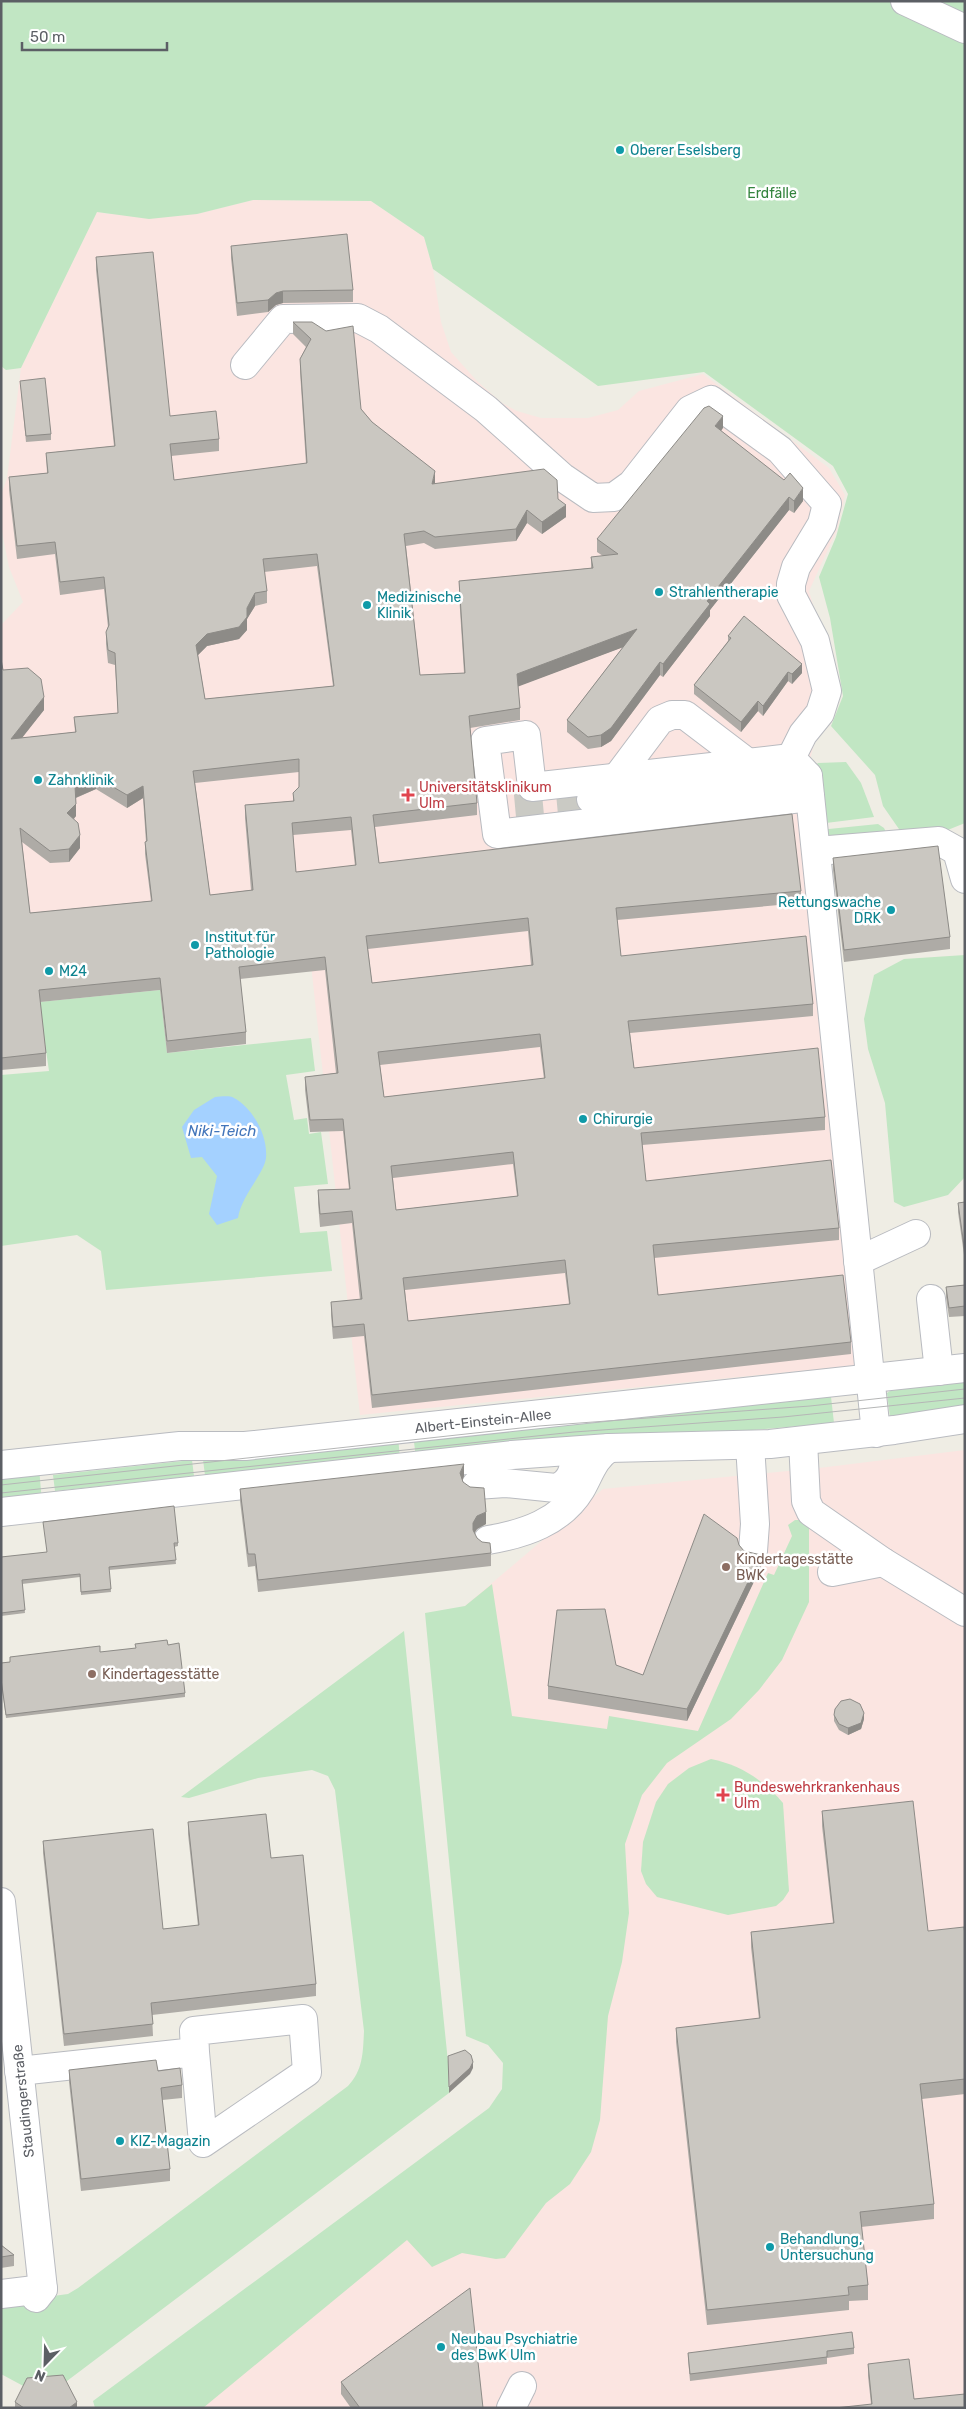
<svg xmlns="http://www.w3.org/2000/svg" width="966" height="2409" font-family="Rubik,sans-serif">
  <style>
    .medical { fill: #fbe5e1 }
    .green { fill: #c1e6c3 }
    .water { fill: #a4d1ff }
    .lines { fill: none; stroke-linecap: round; stroke-linejoin: round }
    .minor-tunnel { stroke: #cacac4; stroke-width: 28; stroke-dasharray: 28 14; stroke-linecap: butt }
    .minor-casing { stroke: #b9bbc0; stroke-width: 30 }
    .minor { stroke: #fff; stroke-width: 28 }
    .tram { stroke: #b5b6b6; stroke-width: 1 }
    .wall { fill: #aeaba6; fill-rule: evenodd }
    .shaded-wall { fill: #8d8b87 }
    .building { fill: #cac7c1; stroke: #8d8b87; fill-rule: evenodd }
    .culture-dot { fill: #0f9aa8; stroke: #fff; stroke-width: 2 }
    .health-dot { fill: #e0444e; stroke: #fff; stroke-width: 2 }
    .education-dot { fill: #8d6e63; stroke: #fff; stroke-width: 2 }
    .labels { text-anchor: middle; stroke-width: 5; stroke-linejoin: round; paint-order: stroke }
    .culture-label { font-size: 14px; fill: #0d838f; stroke: #fff; text-anchor: start }
    .park-label { font-size: 14px; fill: #34843e; stroke: #fff }
    .health-label { font-size: 14px; fill: #be3a42; stroke: #fff; text-anchor: start }
    .street-label { font-size: 14px; fill: #5c5f65; stroke: #fff }
    .education-label { font-size: 14px; fill: #785e54; stroke: #fff; text-anchor: start }
    .water-label { font-size: 15px; font-style: italic; fill: #4275ba; stroke: #fff }
  </style>
  <rect width="100%" height="100%" fill="#efede4"/>
  <g class="medical">
    <polygon points="253,200 371,201 424,237 433,269 441,322 451,352 477,381 502,403 517,411 541,418 588,418 618,410 639,391 703,374 829,468 845,495 837,530 809,591 819,625 834,709 814,744 810,760 880,1363 360,1415 304,900 1,931 1,625 23,602 9,567 1,527 1,495 7,478 21,368 97,212 108,214 197,214"/>
    <polygon points="965,1450 965,2408 163,2408 553,2117 465,1606 603,1489 819,1468"/>
  </g>
  <g class="green">
    <polygon points="1,1 965,1 965,823 928,838 901,832 883,806 875,775 831,726 843,696 830,618 819,577 836,537 848,494 833,466 704,372 598,386 433,269 424,237 371,201 253,200 197,214 149,219 97,212 21,368 6,370 1,366"/>
    <polygon points="846,762 861,783 874,817 818,824 812,768 818,763"/>
    <polygon points="878,824 884,828 886,832 820,839 819,830"/>
    <polygon points="965,955 965,1177 948,1195 904,1207 894,1202 885,1103 868,1049 864,1019 874,975 904,959"/>
    <polygon points="160,990 167,1053 311,1038 315,1071 286,1075 294,1120 307,1118 309,1134 321,1132 328,1184 294,1187 300,1233 327,1231 332,1271 106,1290 101,1251 77,1235 1,1246 1,1075 49,1071 39,1002"/>
    <polygon points="965,1375 965,1412 890,1417 887,1393 890,1391 942,1384"/>
    <polygon points="830,1388 834,1423 416,1459 413,1433"/>
    <polygon points="398,1435 400,1461 206,1484 202,1451"/>
    <polygon points="192,1460 194,1476 55,1491 53,1475"/>
    <polygon points="39,1468 42,1502 1,1503 1,1477"/>
    <polygon points="795,1520 801,1520 809,1525 809,1602 782,1660 759,1690 731,1719 667,1763 642,1795 625,1844 629,1913 622,1962 608,2016 600,2120 591,2152 570,2184 546,2203 505,2258 496,2259 462,2253 432,2267 407,2240 203,2408 95,2408 93,2401 489,2108 502,2089 503,2063 488,2045 466,2036 425,1613 465,1606 492,1584 512,1716 607,1729 609,1716 698,1731 768,1573 774,1575 792,1536 788,1525"/>
    <path d="M404,1631L448,2062L449,2093L63,2384L27,2388L1,2374V2303L68,2294L78,2288L348,2086C363,2070 363,2053 364,2031L335,1790L328,1776L312,1770L258,1778L189,1798L181,1797Z"/>
    <path d="M711,1759C741,1765 763,1780 783,1803L789,1891L783,1900L776,1906L728,1915L657,1897L646,1884L641,1871L643,1842L656,1802L668,1784L689,1768Z"/>
  </g>
  <path class="water" d="M215,1097C220,1097 229,1095 234,1098C253,1108 268,1136 266,1158C264,1174 241,1196 238,1218L217,1225L209,1214L217,1176L202,1157L191,1158L182,1127L194,1110Z"/>
  <g class="lines">
    <polyline class="minor-tunnel" points="515,806 591,799"/>
    <defs>
      <g id="minor">
        <polyline points="905,1 965,29"/>
        <polyline points="245,365 283,319 358,318 379,329 486,409 562,477 593,498 614,497 632,484 690,410 711,400 780,450 827,504 822,524 796,567 791,584 791,595 815,641 827,691 820,713 803,734 791,758"/>
        <polyline points="791,758 532,787 526,735 485,741 497,834 810,797"/>
        <polyline points="791,758 808,776 876,1433"/>
        <polyline points="618,776 660,720 672,715 685,715 748,763"/>
        <polyline points="591,799 808,776"/>
        <polyline points="817,851 939,841 957,851 965,879"/>
        <polyline points="858,1261 916,1234"/>
        <polyline points="931,1299 939,1371"/>
        <polyline points="803,1441 806,1501 811,1512 883,1562 965,1612"/>
        <polyline points="750,1445 755,1524 753,1551"/>
        <polyline points="1,1465 180,1446 245,1446 965,1368"/>
        <path d="M476,1485L505,1483L556,1488C571,1483 574,1470 575,1456"/>
        <polyline points="1,1512 512,1455 609,1448 770,1444 894,1430 965,1419"/>
        <path d="M488,1540C524,1534 561,1522 581,1489C590,1473 594,1458 609,1448"/>
        <polyline points="832,1572 883,1562"/>
        <polyline points="1,1902 43,2289 36,2298"/>
        <polyline points="19,2071 195,2052 203,2143 307,2072 303,2019 194,2031 195,2052"/>
        <polyline points="1,2294 43,2289"/>
        <polyline points="511,2408 522,2386"/>
      </g>
    </defs>
    <use href="#minor" class="minor-casing"/>
    <use href="#minor" class="minor"/>
    <g class="tram">
      <polyline points="1,1485 539,1426 810,1406 965,1389"/>
      <polyline points="1,1493 574,1432 783,1417 965,1398"/>
    </g>
  </g>
  <g class="wall">
    <polygon points="231,246 353,290 353,302 283,303 276,305 268,312 237,316 231,258"/>
    <path d="M96,257L170,416L219,439V451L171,456L174,480L306,464L300,371V359L306,347L293,334V322H312L361,409L372,422L435,484L558,499L566,517L542,534L527,523L516,541L435,549L424,543L406,546L420,675L464,673L459,594V581L591,568V557L603,556L597,552V539L723,428L721,431L803,501L794,513L789,510L710,610V616L663,677L660,675L611,741L601,747L588,749L567,732V720L623,647L518,686L520,708V720L470,728L477,803V815L375,827L379,863L801,891V903L617,920L621,956L813,1004V1016L630,1033L634,1068L825,1117V1130L642,1145L646,1181L839,1228V1240L654,1258L658,1295L851,1342V1354L372,1408L364,1336L333,1339L331,1315V1302L360,1300L352,1223L320,1227L318,1203V1190L349,1189L343,1131L310,1132L305,1090V1077L336,1073L325,970L240,979L246,1032V1044L167,1053L160,990L40,1002L46,1053V1066L1,1070V659L3,670L44,710L21,738L75,732L74,717L118,713L115,665L108,663L106,644V632L108,627L104,589L60,595L55,554L17,559L9,490V477L47,473L46,453L114,446L96,270ZM317,566L333,686L205,699L198,655L207,646L239,639L247,630V619L255,606L267,603V591L264,572ZM299,772V787L293,793V801L245,805V818L251,890L210,895L195,783ZM96,789L127,808L143,798L146,842H145V854L151,901L30,913L22,842L50,863L69,862L80,848L74,819L76,816V798ZM351,830L355,866L296,872L293,835ZM528,931L531,965L372,983L368,949ZM540,1047L544,1079L384,1097L380,1065ZM513,1164L517,1196L396,1210L393,1178ZM565,1273L569,1304L408,1321L405,1290Z"/>
    <polygon points="20,381 51,434 51,440 26,442"/>
    <polygon points="728,636 802,673 792,684 788,681 763,716 758,711 741,732 694,694 694,685 728,641"/>
    <polygon points="833,858 950,937 950,949 844,962 833,870"/>
    <polygon points="965,1202 965,1262 958,1212 958,1203"/>
    <polygon points="965,1285 965,1316 949,1317 946,1297 946,1287"/>
    <polygon points="464,1476 463,1479 463,1482 486,1524 477,1529 474,1534 477,1538 491,1553 491,1566 258,1592 255,1566 248,1567 240,1501 240,1489"/>
    <polygon points="178,1543 178,1546 174,1547 176,1564 109,1570 111,1592 81,1595 80,1577 22,1584 25,1613 1,1616 1,1557"/>
    <polygon points="739,1545 744,1551 761,1567 687,1721 548,1699 548,1686 616,1665 643,1675"/>
    <polygon points="168,1645 185,1693 185,1697 6,1718 1,1682 1,1663"/>
    <polygon points="834,1715 864,1719 861,1729 848,1735 839,1730 834,1721"/>
    <polygon points="822,1811 928,1931 965,1935 965,2094 922,2099 934,2204 934,2219 861,2227 868,2285 868,2300 849,2301 849,2310 707,2325 676,2042 676,2028 759,2019 751,1947 751,1932 833,1923 822,1826"/>
    <polygon points="188,1822 271,1858 316,1984 316,1996 152,2015 153,2036 64,2046 43,1853 43,1841 163,1929 198,1926 188,1834"/>
    <polygon points="69,2070 158,2071 182,2085 182,2098 162,2100 170,2169 170,2181 81,2191 69,2082"/>
    <polygon points="1,2245 14,2255 14,2266 1,2268"/>
    <polygon points="854,2348 854,2354 827,2358 827,2364 690,2381 688,2359 688,2353"/>
    <polygon points="868,2364 914,2399 871,2404 868,2376"/>
    <polygon points="341,2382 483,2408 351,2408 341,2394"/>
    <polygon points="15,2402 77,2408 15,2408"/>
  </g>
  <g class="shaded-wall">
    <polygon points="283,291 283,303 276,305 268,312 268,300 276,293"/>
    <polygon points="723,416 723,428 715,439 715,426"/>
    <polygon points="435,471 435,483 432,497 432,484"/>
    <polygon points="803,488 803,501 794,513 794,501"/>
    <polygon points="789,497 789,510 710,610 710,616 663,677 663,664 707,601"/>
    <polygon points="566,505 566,517 542,534 542,522"/>
    <polygon points="527,510 527,523 516,541 516,529"/>
    <polygon points="255,593 255,606 247,619 247,630 239,639 207,646 196,657 196,645 207,634 247,608"/>
    <polygon points="637,629 637,642 517,687 517,674"/>
    <polygon points="660,662 660,675 611,741 601,747 601,735"/>
    <polygon points="802,664 802,673 792,684 792,674"/>
    <polygon points="788,672 788,681 763,716 763,706"/>
    <polygon points="44,697 44,710 11,752 11,739"/>
    <polygon points="758,701 758,711 741,732 741,722"/>
    <polygon points="96,777 96,789 75,798 75,786"/>
    <polygon points="143,786 143,798 127,808 127,795"/>
    <polygon points="76,804 76,816 67,826 67,813"/>
    <polygon points="80,835 80,848 69,862 69,849"/>
    <polygon points="464,1464 464,1476 460,1486 460,1473"/>
    <polygon points="486,1512 486,1524 477,1529 473,1535 473,1542 473,1523 477,1516"/>
    <polygon points="761,1555 761,1567 687,1721 687,1709"/>
    <polygon points="864,1713 864,1719 861,1729 848,1735 848,1728"/>
    <polygon points="473,2062 473,2068 470,2074 449,2093 449,2087"/>
    <polygon points="77,2402 77,2408 69,2408"/>
  </g>
  <g class="building">
    <polygon points="347,234 353,290 283,291 276,293 268,300 237,303 231,246"/>
    <path d="M153,252L170,416L216,411L219,439L170,444L174,480L307,463L300,359L311,339L293,322H312L326,331L353,326L361,409L372,422L435,471L432,484L544,469L557,480L558,499L566,505L542,522L527,510L516,529L435,537L424,531L404,534L420,675L465,673L459,581L593,568L591,557L618,554L597,539L704,408L709,406L723,416L715,426L784,480L790,473L803,488L794,501L789,497L707,601L710,604L663,664L660,662L611,728L601,735L588,737L567,720L637,629L517,674L520,708L469,716L477,803L373,815L379,863L792,814L801,891L616,908L621,956L806,936L813,1004L628,1021L634,1068L818,1048L825,1117L641,1133L646,1181L831,1160L839,1228L653,1245L658,1295L843,1275L851,1342L372,1395L364,1324L333,1327L331,1302L362,1299L352,1211L320,1214L318,1190L350,1189L343,1119L310,1120L305,1077L338,1073L325,957L239,967L246,1032L167,1041L160,978L39,990L46,1053L1,1058V659L3,670L28,668L41,679L44,697L11,739L76,732L74,717L118,713L115,653L108,650L106,632L109,625L104,577L60,582L55,542L17,546L9,477L48,473L46,453L115,446L96,257ZM317,554L334,686L205,699L196,645L207,634L239,627L247,617V608L255,593L267,591L263,559ZM299,759V787L293,793L294,801L245,805L253,890L210,895L193,771ZM96,777L127,795L143,786L147,841L145,842L152,901L30,913L20,828L50,851L69,849L80,835L78,823L67,813L76,804L75,786ZM351,817L356,865L296,872L292,823ZM528,918L533,965L372,983L366,936ZM540,1034L545,1078L384,1097L378,1052ZM513,1152L518,1196L396,1210L391,1166ZM565,1260L570,1304L408,1321L403,1278Z"/>
    <polygon points="45,378 51,434 26,436 20,381"/>
    <polygon points="744,616 802,664 792,674 788,672 763,706 758,701 741,722 694,685 731,638 728,636"/>
    <polygon points="938,846 950,937 844,950 833,858"/>
    <polygon points="965,1202 965,1253 958,1203"/>
    <polygon points="965,1285 965,1306 949,1308 946,1287"/>
    <polygon points="464,1464 460,1473 463,1482 470,1487 484,1488 486,1512 477,1516 473,1523 473,1530 477,1538 482,1542 490,1543 491,1553 258,1580 255,1554 248,1554 240,1489"/>
    <polygon points="174,1506 178,1543 174,1543 176,1560 109,1567 111,1589 81,1592 80,1574 22,1580 25,1610 1,1613 1,1557 47,1552 43,1522"/>
    <polygon points="704,1514 737,1538 739,1545 744,1551 761,1555 687,1709 548,1686 557,1610 605,1609 616,1665 643,1675"/>
    <polygon points="167,1640 168,1645 179,1643 185,1693 6,1715 1,1679 1,1663 10,1662 10,1657 100,1646 100,1652 136,1648 135,1644"/>
    <polygon points="850,1699 860,1704 864,1713 861,1723 848,1728 839,1724 834,1715 835,1709 841,1701"/>
    <polygon points="913,1801 928,1931 964,1927 965,1935 965,2079 920,2084 934,2204 860,2212 868,2285 848,2287 849,2295 707,2310 676,2028 760,2018 751,1932 834,1923 822,1811"/>
    <polygon points="266,1814 271,1858 303,1855 316,1984 151,2003 153,2024 64,2034 43,1841 153,1829 163,1929 199,1925 188,1822"/>
    <polygon points="465,2050 471,2055 473,2062 470,2068 449,2087 448,2056"/>
    <polygon points="156,2060 158,2071 180,2068 182,2085 161,2088 170,2169 81,2179 69,2070"/>
    <polygon points="1,2245 14,2255 1,2257"/>
    <polygon points="470,2288 483,2408 360,2408 341,2382"/>
    <polygon points="852,2332 854,2348 827,2351 827,2357 690,2374 688,2353"/>
    <polygon points="909,2359 914,2399 965,2394 965,2408 835,2408 872,2404 868,2364"/>
    <polygon points="63,2375 77,2402 69,2408 24,2408 15,2402 27,2378"/>
  </g>
  <g class="culture-dot">
    <circle cx="620" cy="150" r="5"/>
    <circle cx="659" cy="592" r="5"/>
    <circle cx="367" cy="605" r="5"/>
    <circle cx="38" cy="780" r="5"/>
    <circle cx="891" cy="910" r="5"/>
    <circle cx="195" cy="945" r="5"/>
    <circle cx="49" cy="971" r="5"/>
    <circle cx="583" cy="1119" r="5"/>
    <circle cx="120" cy="2141" r="5"/>
    <circle cx="770" cy="2247" r="5"/>
    <circle cx="441" cy="2347" r="5"/>
  </g>
  <g class="health-dot">
    <path d="M405.5 787.5h5v5h5v5h-5v5h-5v-5h-5v-5h5z"/>
    <path d="M720.5 1787.5h5v5h5v5h-5v5h-5v-5h-5v-5h5z"/>
  </g>
  <g class="education-dot">
    <circle cx="726" cy="1567" r="5"/>
    <circle cx="92" cy="1674" r="5"/>
  </g>
  <g class="labels">
    <g class="culture-label">
      <text x="630" y="155">Oberer Eselsberg</text>
      <text x="669" y="597">Strahlentherapie</text>
      <text x="377" y="602">Medizinische<tspan x="377" dy="16">Klinik</tspan></text>
      <text x="48" y="785">Zahnklinik</text>
      <text x="881" y="907" text-anchor="end">Rettungswache<tspan x="881" dy="16">DRK</tspan></text>
      <text x="205" y="942">Institut für<tspan x="205" dy="16">Pathologie</tspan></text>
      <text x="59" y="976">M24</text>
      <text x="593" y="1124">Chirurgie</text>
      <text x="130" y="2146">KIZ-Magazin</text>
      <text x="780" y="2244">Behandlung,<tspan x="780" dy="16">Untersuchung</tspan></text>
      <text x="451" y="2344">Neubau Psychiatrie<tspan x="451" dy="16">des BwK Ulm</tspan></text>
    </g>
    <g class="park-label">
      <text x="772" y="198">Erdfälle</text>
    </g>
    <g class="health-label">
      <text x="419" y="792">Universitätsklinikum<tspan x="419" dy="16">Ulm</tspan></text>
      <text x="734" y="1792">Bundeswehrkrankenhaus<tspan x="734" dy="16">Ulm</tspan></text>
    </g>
    <g class="street-label">
      <text transform="translate(483 1421) rotate(-6)" y="5">Albert-Einstein-Allee</text>
      <text transform="translate(23 2101) rotate(-96)" y="5">Staudingerstraße</text>
    </g>
    <g class="education-label">
      <text x="736" y="1564">Kindertagesstätte<tspan x="736" dy="16">BWK</tspan></text>
      <text x="102" y="1679">Kindertagesstätte</text>
    </g>
    <g class="water-label">
      <text x="222" y="1136">Niki-Teich</text>
    </g>
  </g>
  <rect width="966" height="2409" fill="none" stroke="#5c5f65" stroke-width="5"/>
  <g transform="translate(45 2364) rotate(203)" stroke="#ffffff" stroke-width="4" paint-order="stroke">
  <path d="M0-4L9 19L0 12L-9 19Z" fill="#5c5f65"/>
  <text y="-8" font-size="14" font-weight="bold" text-anchor="middle" fill="#5c5f65">N</text>
  </g>
  <path d="M22 42v8h145v-8" fill="none" stroke="#5c5f65" stroke-width="2.5"/>
  <text x="30" y="42" font-size="15" fill="#5c5f65" stroke="#ffffff" stroke-width="4" paint-order="stroke">50 m</text>
</svg>
